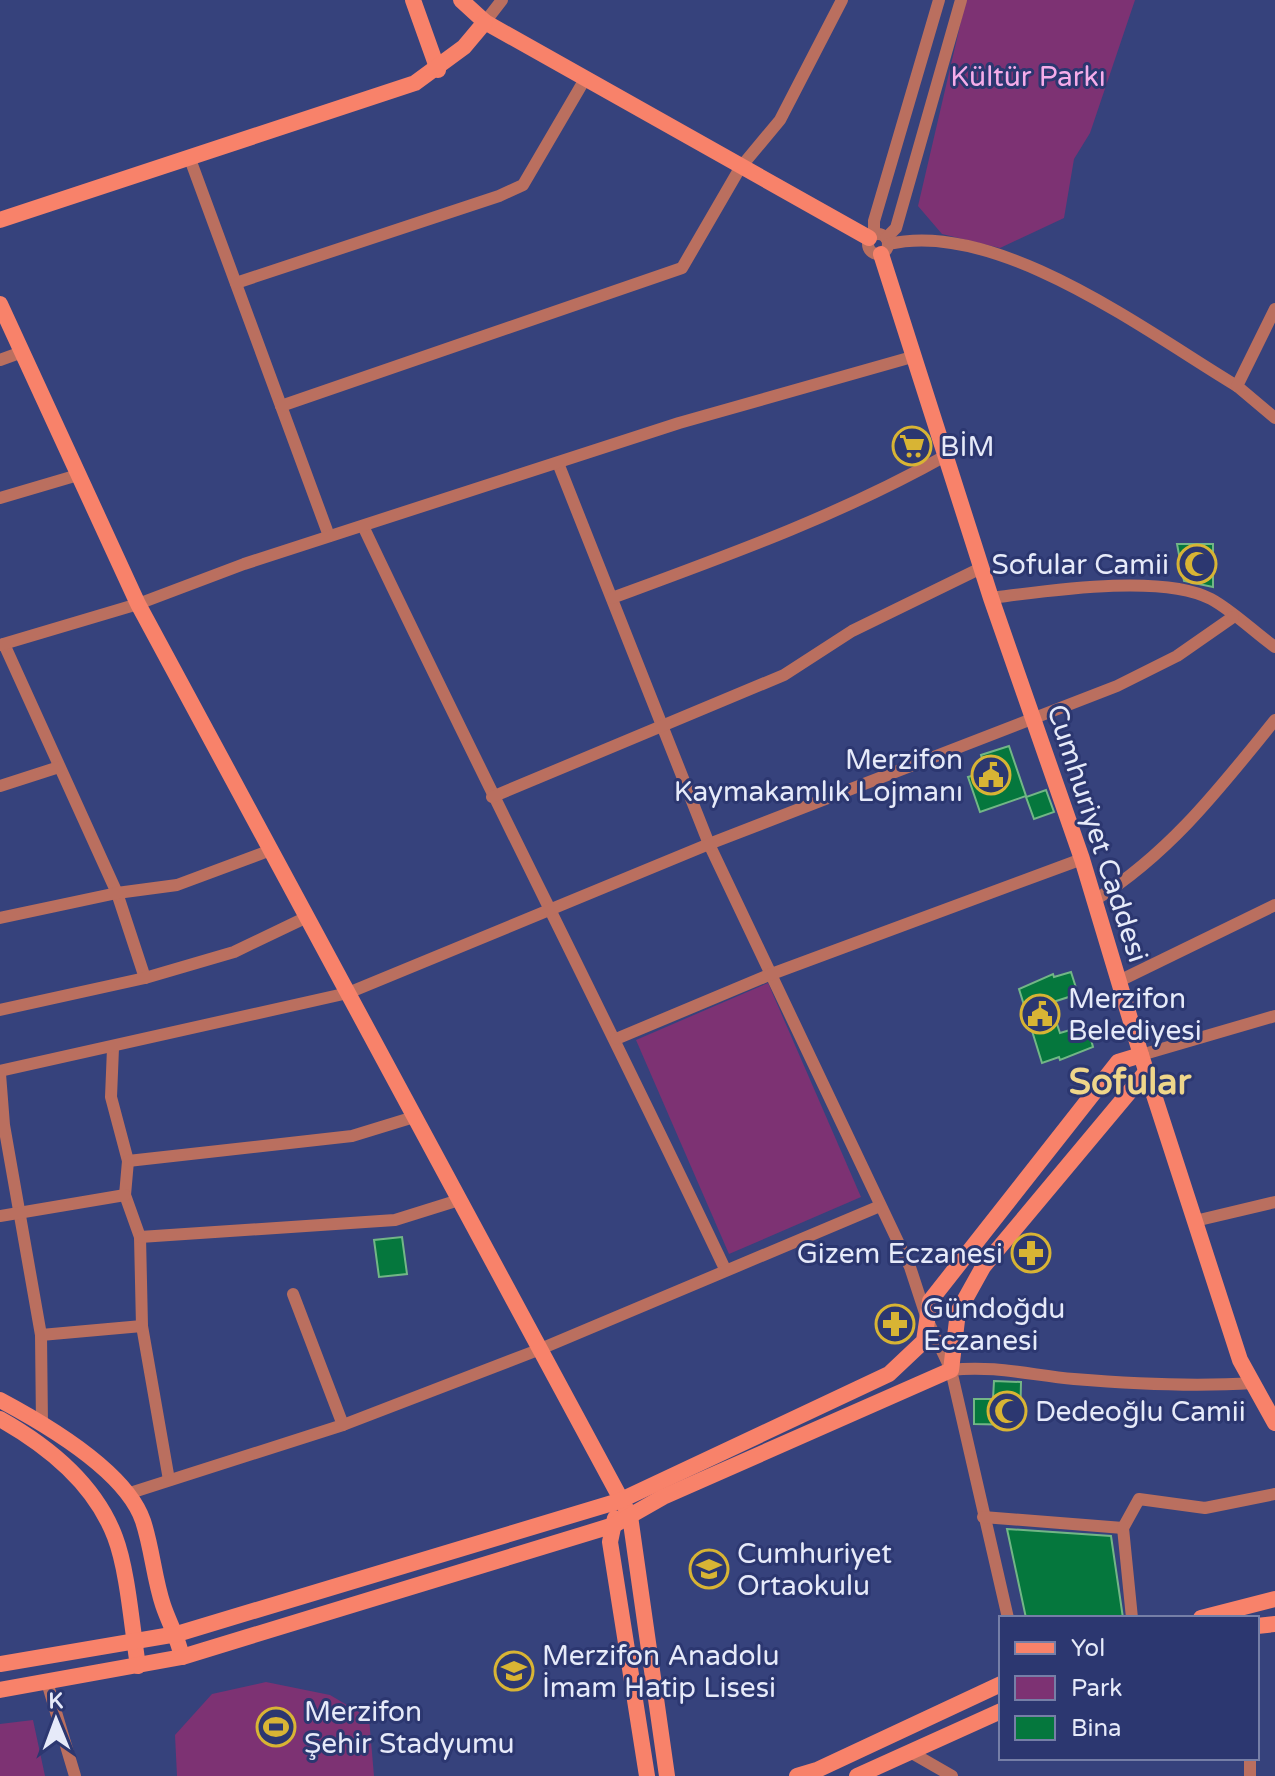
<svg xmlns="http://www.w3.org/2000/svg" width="1275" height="1776" font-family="'Varela Round',sans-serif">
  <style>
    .green { fill: #7d3273 }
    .building { fill: #05773d; stroke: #72b686; stroke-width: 2 }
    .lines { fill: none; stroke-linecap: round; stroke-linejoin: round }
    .street { stroke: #ba6f5f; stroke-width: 12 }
    .secondary { stroke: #f8826a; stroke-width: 16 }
    .labels { text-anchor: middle; stroke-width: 6; stroke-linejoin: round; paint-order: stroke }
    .park-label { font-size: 28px; fill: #f5ace9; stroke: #2c3770 }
    .poi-label { font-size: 28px; fill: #e6eaf9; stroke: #2c3770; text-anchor: start }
    .street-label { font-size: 28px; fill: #e6eaf9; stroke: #2c3770 }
    .district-label { font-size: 36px; font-weight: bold; fill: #efd68a; stroke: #2c3770 }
  </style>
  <rect width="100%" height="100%" fill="#36427c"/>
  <g class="green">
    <polygon points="966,0 1135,0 1090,133 1074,159 1064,218 1000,248 942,234 918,206"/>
    <polygon points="768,983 861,1197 729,1254 636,1040"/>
    <polygon points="266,1682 330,1695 369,1718 374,1776 177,1776 175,1735 212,1694"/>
    <polygon points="33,1720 45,1776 0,1776 0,1724"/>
  </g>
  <g class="building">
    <polygon points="1177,544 1213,544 1213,587 1184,581"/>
    <polygon points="1009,746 1026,796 980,812 968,777 986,772 981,755"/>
    <polygon points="1046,790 1054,812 1034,819 1026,797"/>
    <polygon points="1071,972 1078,994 1050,1003 1060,1033 1087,1025 1093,1047 1060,1060 1059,1057 1042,1063 1019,989 1053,974 1054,977"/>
    <polygon points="402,1237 407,1274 379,1277 374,1240"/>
    <polygon points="994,1381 1021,1382 1020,1425 974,1424 974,1399 993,1399"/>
    <polygon points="1007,1529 1111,1536 1123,1618 1026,1618"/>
  </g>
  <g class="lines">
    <g class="street">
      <polyline points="485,22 502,0"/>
      <polyline points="190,159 329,536"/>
      <circle cx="878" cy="244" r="10"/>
      <polyline points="874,234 874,221 939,0"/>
      <polyline points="886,238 896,228 961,0"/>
      <path d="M889,244C998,219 1147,332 1237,386"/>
      <polyline points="236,283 499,196 523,185 585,79"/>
      <polyline points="1275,309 1237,386 1275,418"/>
      <polyline points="0,360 22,352"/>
      <polyline points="281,406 682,268 740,168 780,120 842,0"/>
      <polyline points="558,463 709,844 910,1267 927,1319 951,1370 1008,1618"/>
      <polyline points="0,498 78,475"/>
      <path d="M363,526C481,775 607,1020 725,1269"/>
      <path d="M612,598C726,556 838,516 945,456"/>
      <path d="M991,598C1046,591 1162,573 1211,599C1233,611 1254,632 1275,647"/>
      <polyline points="4,644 117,893 145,978"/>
      <polyline points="0,645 138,604 244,564 679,423 912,357"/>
      <polyline points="0,786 59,767"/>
      <polyline points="492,797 784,675 852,631 981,568"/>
      <path d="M1095,900C1170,853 1220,788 1275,720"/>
      <polyline points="0,918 117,893 177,885 271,850"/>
      <polyline points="1119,981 1275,905"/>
      <polyline points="0,1010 145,978 234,952 307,917"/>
      <polyline points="616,1039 769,975 1082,859"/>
      <polyline points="113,1048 111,1097 128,1161 125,1195 140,1237 142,1326 169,1480"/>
      <polyline points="1141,1055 1275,1016"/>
      <polyline points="0,1071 348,993 709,844 1117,686 1177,656 1233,617"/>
      <polyline points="0,1074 4,1125 41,1335 42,1425"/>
      <polyline points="128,1161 352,1136 414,1117"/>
      <polyline points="0,1216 125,1195"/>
      <polyline points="1195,1221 1275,1202"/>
      <polyline points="140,1237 395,1220 459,1200"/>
      <polyline points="293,1294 343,1425"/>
      <polyline points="41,1335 142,1326"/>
      <path d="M951,1370C993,1365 1031,1375 1074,1379C1134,1384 1192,1387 1253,1383"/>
      <polyline points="127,1494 343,1425 538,1350 880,1206"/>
      <polyline points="983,1517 1123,1528"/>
      <polyline points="1132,1618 1123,1528 1139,1499 1205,1508 1275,1494"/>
      <polyline points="47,1682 75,1776"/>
      <polyline points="912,1753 952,1776"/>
      <polyline points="1250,1776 1250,1758"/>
    </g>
    <g class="secondary">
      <polyline points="413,0 438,70"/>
      <polyline points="461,0 485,22 869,238"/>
      <polyline points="0,220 415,83 464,47 485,22"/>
      <polyline points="881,254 991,598 1082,859 1141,1055 1240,1360 1275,1423"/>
      <polyline points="0,304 138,604 630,1516 667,1776"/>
      <path d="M0,1400C45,1424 126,1471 143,1521C152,1548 154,1578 163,1605C169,1623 178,1638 182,1657"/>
      <path d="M0,1419C48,1446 95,1484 115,1537C128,1571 132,1629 138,1666"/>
      <polyline points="615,1518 610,1542 647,1776"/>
      <polyline points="1201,1618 1275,1599"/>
      <polyline points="1257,1626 1275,1624"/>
      <polyline points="0,1664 177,1634 619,1501 889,1374 924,1341 930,1301 1118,1062 1141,1055"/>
      <polyline points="0,1690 182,1657 614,1525 663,1497 951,1370 958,1312 983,1267 1146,1072"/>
      <polyline points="797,1776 817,1770 1001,1684"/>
      <polyline points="857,1776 1001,1711"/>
    </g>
  </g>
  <defs>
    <symbol id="supermarket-ring" viewBox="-11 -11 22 22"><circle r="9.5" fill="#2c3770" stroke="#d8b434" stroke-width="1.5"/><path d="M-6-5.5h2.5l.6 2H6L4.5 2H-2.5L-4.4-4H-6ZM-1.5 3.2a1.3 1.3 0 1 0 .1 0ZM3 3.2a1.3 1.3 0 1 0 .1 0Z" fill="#d8b434"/></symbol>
    <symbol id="mosque-ring" viewBox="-11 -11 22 22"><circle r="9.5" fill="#2c3770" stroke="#d8b434" stroke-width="1.5"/><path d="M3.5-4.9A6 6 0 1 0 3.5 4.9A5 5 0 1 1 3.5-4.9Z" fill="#d8b434"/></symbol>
    <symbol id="civic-ring" viewBox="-11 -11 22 22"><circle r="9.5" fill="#2c3770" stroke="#d8b434" stroke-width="1.5"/><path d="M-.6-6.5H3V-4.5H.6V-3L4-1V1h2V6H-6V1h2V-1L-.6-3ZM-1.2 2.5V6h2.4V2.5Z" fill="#d8b434"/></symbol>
    <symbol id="pharmacy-ring" viewBox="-11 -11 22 22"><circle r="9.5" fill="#2c3770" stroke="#d8b434" stroke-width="1.5"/><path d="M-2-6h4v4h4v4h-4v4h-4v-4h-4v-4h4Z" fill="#d8b434"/></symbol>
    <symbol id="school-ring" viewBox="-11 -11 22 22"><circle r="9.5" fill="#2c3770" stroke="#d8b434" stroke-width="1.5"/><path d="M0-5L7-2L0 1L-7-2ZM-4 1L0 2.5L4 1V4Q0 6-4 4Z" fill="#d8b434"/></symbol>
    <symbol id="stadium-ring" viewBox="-11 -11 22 22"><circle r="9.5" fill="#2c3770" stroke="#d8b434" stroke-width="1.5"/><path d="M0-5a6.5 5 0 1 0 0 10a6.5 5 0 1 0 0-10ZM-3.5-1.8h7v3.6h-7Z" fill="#d8b434"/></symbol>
  </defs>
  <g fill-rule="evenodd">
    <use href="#supermarket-ring" x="890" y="424" width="44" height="44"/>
    <use href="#mosque-ring" x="1175" y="542" width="44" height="44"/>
    <use href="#civic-ring" x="969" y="753" width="44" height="44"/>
    <use href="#civic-ring" x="1018" y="992" width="44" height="44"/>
    <use href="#pharmacy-ring" x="1009" y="1231" width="44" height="44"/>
    <use href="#pharmacy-ring" x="873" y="1302" width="44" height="44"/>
    <use href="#mosque-ring" x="985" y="1389" width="44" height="44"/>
    <use href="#school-ring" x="687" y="1547" width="44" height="44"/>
    <use href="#school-ring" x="492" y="1649" width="44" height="44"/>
    <use href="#stadium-ring" x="254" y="1705" width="44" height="44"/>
  </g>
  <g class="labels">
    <g class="park-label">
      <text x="1028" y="86">Kültür Parkı</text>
    </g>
    <g class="poi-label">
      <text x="940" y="456">BİM</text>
      <text x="1169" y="574" text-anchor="end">Sofular Camii</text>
      <text x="963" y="769" text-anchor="end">Merzifon<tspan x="963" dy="32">Kaymakamlık Lojmanı</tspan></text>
      <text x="1068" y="1008">Merzifon<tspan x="1068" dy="32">Belediyesi</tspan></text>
      <text x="1003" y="1263" text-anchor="end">Gizem Eczanesi</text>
      <text x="923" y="1318">Gündoğdu<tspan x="923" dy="32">Eczanesi</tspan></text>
      <text x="1035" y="1421">Dedeoğlu Camii</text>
      <text x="737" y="1563">Cumhuriyet<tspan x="737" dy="32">Ortaokulu</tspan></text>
      <text x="542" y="1665">Merzifon Anadolu<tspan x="542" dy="32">İmam Hatip Lisesi</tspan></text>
      <text x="304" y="1721">Merzifon<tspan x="304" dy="32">Şehir Stadyumu</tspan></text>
    </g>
    <g class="street-label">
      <text transform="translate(1098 833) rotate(72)" y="10">Cumhuriyet Caddesi</text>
    </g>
    <g class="district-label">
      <text x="1130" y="1094">Sofular</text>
    </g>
  </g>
  <rect x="999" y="1616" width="260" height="144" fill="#2c3770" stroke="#767fa7" stroke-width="2"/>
  <rect x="1015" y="1642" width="40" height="12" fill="#f8826a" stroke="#767fa7" stroke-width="2"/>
  <text x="1071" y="1656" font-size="24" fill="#e6eaf9">Yol</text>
  <rect x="1015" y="1676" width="40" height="24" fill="#7d3273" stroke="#767fa7" stroke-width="2"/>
  <text x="1071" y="1696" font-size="24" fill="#e6eaf9">Park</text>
  <rect x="1015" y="1716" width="40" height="24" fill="#05773d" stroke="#767fa7" stroke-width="2"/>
  <text x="1071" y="1736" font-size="24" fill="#e6eaf9">Bina</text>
  <g transform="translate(56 1720) rotate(359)" stroke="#2c3770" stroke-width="6" paint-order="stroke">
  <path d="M0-6L14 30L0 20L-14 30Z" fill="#e6eaf9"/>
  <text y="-12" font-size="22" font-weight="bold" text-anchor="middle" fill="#e6eaf9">K</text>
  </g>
</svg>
